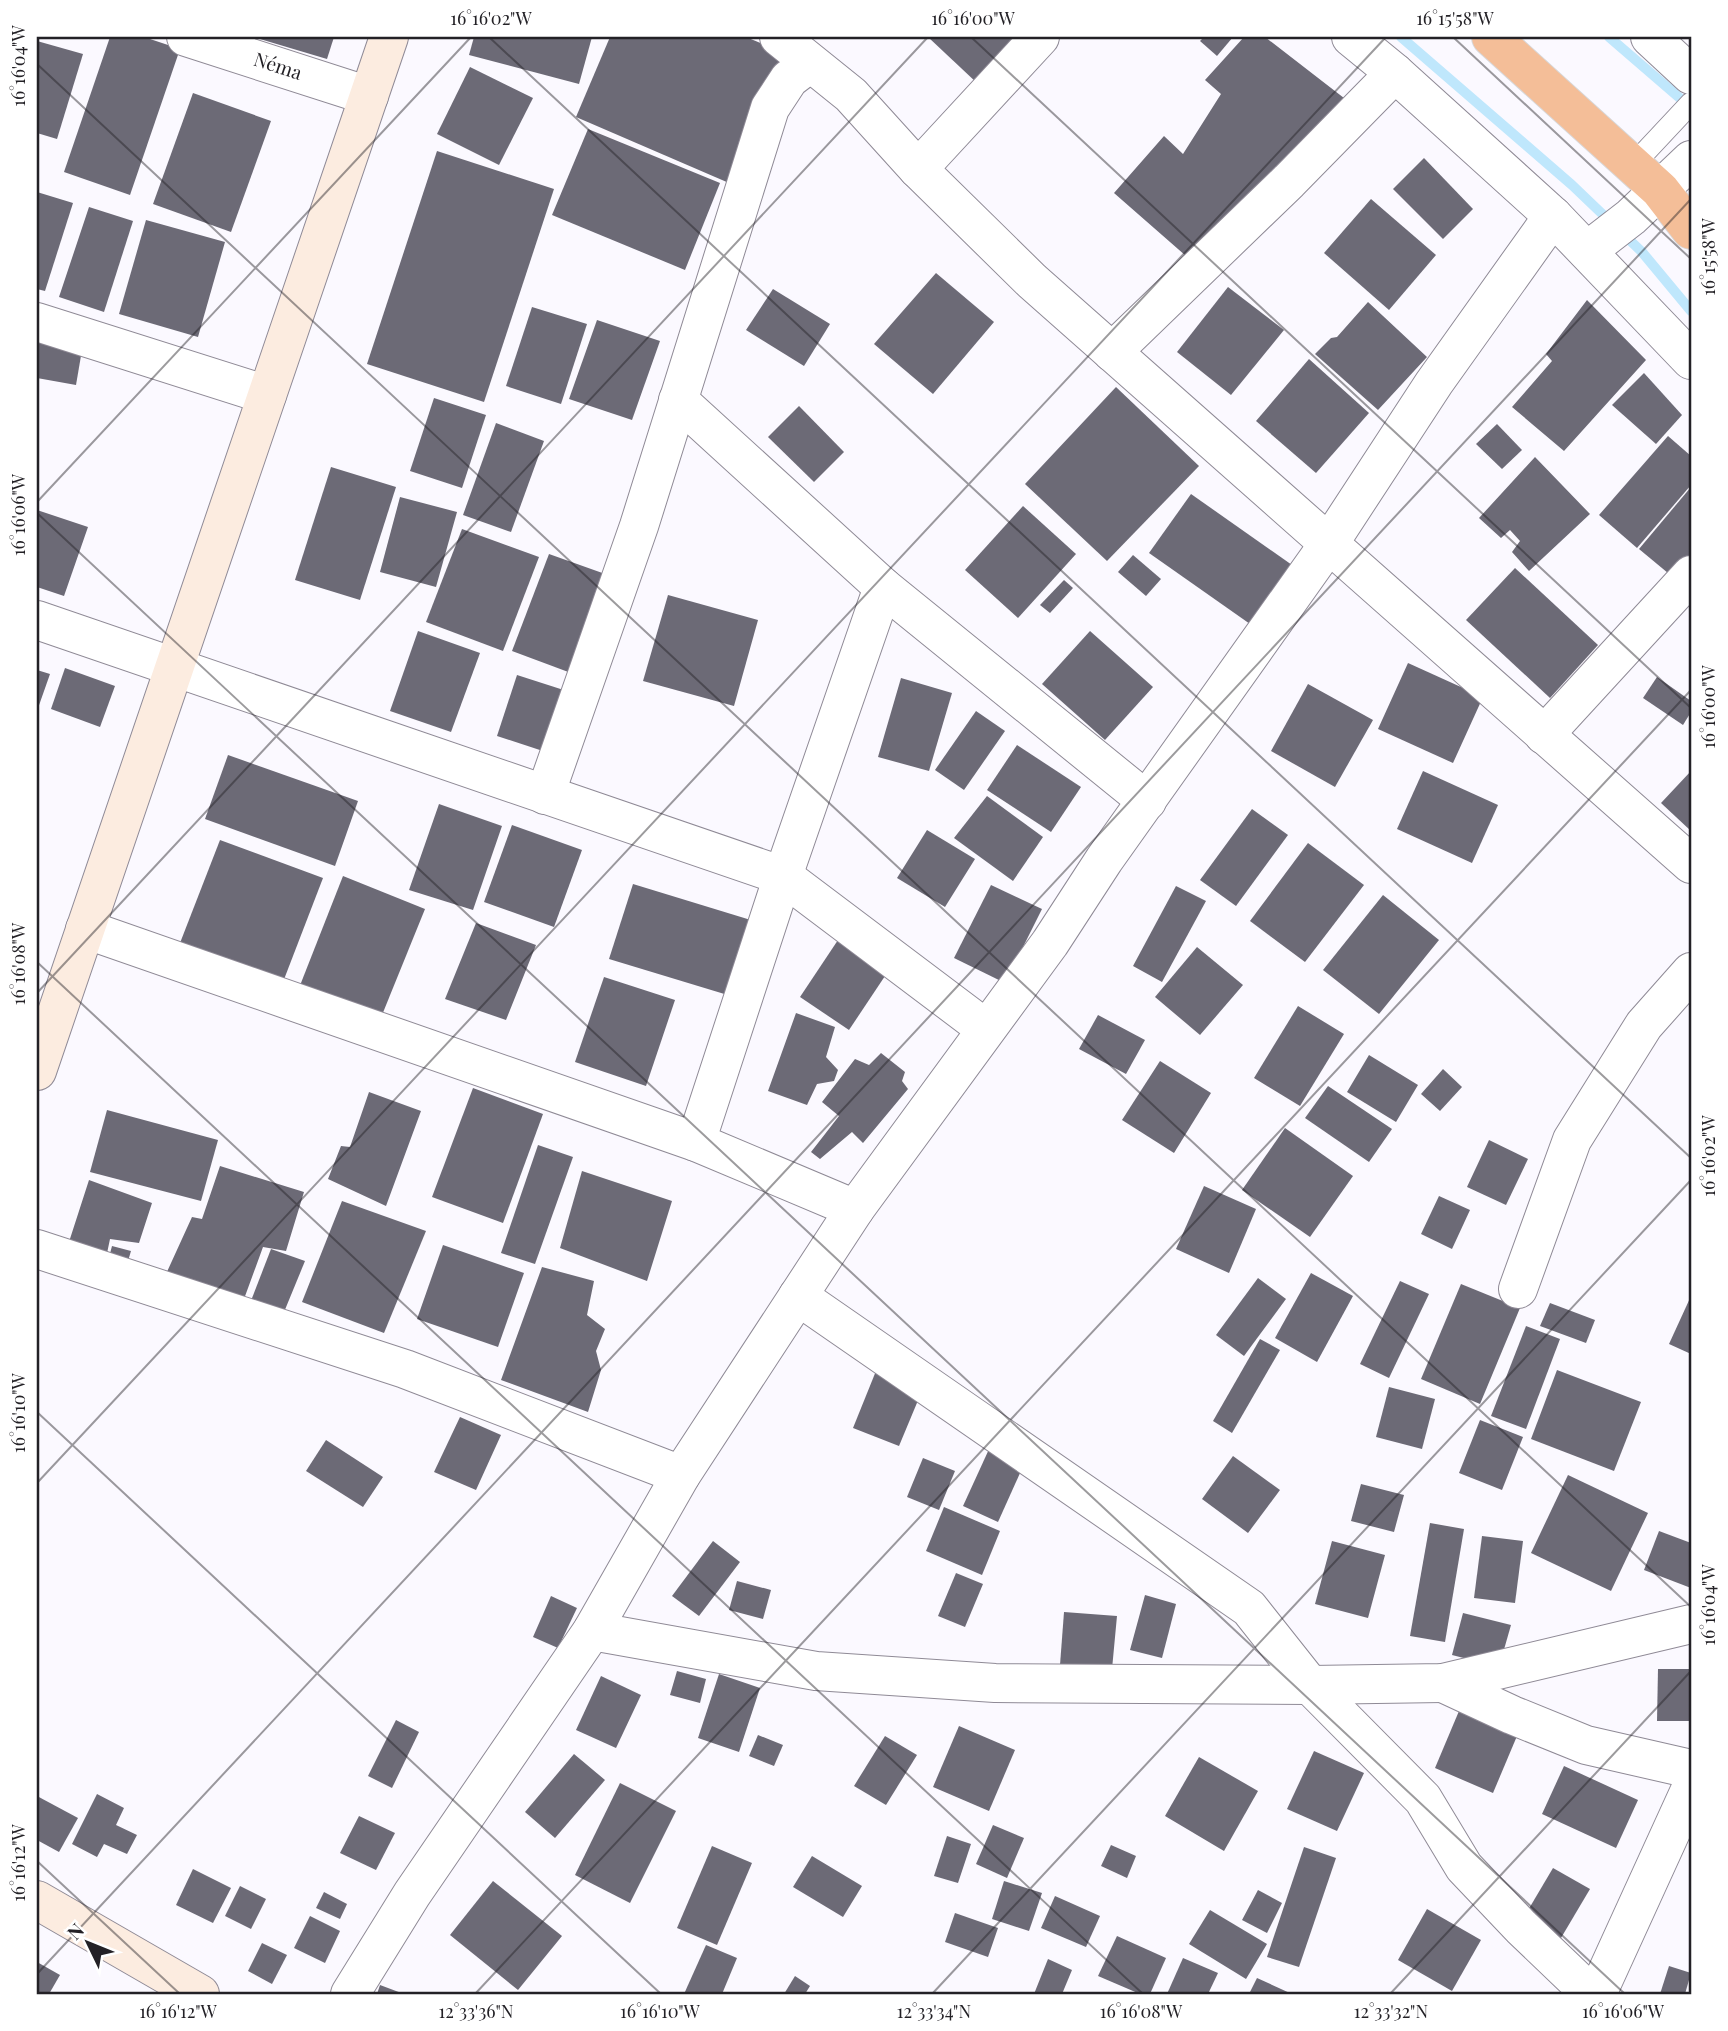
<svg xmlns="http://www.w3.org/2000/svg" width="1728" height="2031" font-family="'Playfair Display',serif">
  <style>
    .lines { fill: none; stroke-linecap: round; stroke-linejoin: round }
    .stream { stroke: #bfe7fc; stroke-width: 10 }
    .building { fill: #6c6a76 }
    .lane-casing { stroke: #8f8a96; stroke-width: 23 }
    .street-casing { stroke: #8f8a96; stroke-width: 40 }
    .secondary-casing { stroke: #8f8a96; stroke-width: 40 }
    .highway-casing { stroke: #d7d7d8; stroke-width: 40 }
    .lane { stroke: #fff; stroke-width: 21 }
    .street { stroke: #fff; stroke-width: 38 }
    .secondary { stroke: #fcece0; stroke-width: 38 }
    .highway { stroke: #f4be98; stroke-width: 38 }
    .ticks { fill: none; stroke: #232126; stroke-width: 2; stroke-opacity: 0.45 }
    .labels { text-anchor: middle; stroke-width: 7; stroke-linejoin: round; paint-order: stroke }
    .street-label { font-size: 19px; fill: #232126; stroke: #fff }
    .neatline { fill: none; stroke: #232126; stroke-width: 2.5 }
    .ticks-label { font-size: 18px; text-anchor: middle; fill: #232126 }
  </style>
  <rect width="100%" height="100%" fill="#fbf9ff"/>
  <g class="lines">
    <g class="stream">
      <polyline points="1401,37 1572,185 1642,252 1691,311"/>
      <polyline points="1609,37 1689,106"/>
    </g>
  </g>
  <g class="building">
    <polygon points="110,37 144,37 180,49 130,195 64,172"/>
    <polygon points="253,37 334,37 327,59"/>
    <polygon points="474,37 592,37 579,84 469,55"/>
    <polygon points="610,37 746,37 785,53 729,183 576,117"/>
    <polygon points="928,37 1025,37 978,84"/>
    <polygon points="1204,37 1233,37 1217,56 1200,41"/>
    <polygon points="1244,37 1265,37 1353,105 1194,263 1114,193 1164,136 1183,154 1221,94 1205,80"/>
    <polygon points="37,41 83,54 57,139 37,133"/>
    <polygon points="470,67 533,98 499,165 437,134"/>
    <polygon points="193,93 271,121 231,232 153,204"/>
    <polygon points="588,129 720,183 685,270 552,215"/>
    <polygon points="437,151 554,189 484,402 367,364"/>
    <polygon points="1424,158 1473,209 1443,239 1393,189"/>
    <polygon points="37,192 73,203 45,291 37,289"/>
    <polygon points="1371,199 1436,255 1389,310 1324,253"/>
    <polygon points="89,207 133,221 104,312 59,297"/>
    <polygon points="146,220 225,242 198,337 119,314"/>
    <polygon points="936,273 994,322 933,394 874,344"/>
    <polygon points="1228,287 1284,330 1231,395 1177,352"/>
    <polygon points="773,289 830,324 804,366 746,330"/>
    <polygon points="1587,300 1646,360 1564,451 1512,407 1552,361 1546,354"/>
    <polygon points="1368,302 1427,357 1378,410 1315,354 1331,338 1337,337"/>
    <polygon points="532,307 587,324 561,404 506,386"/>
    <polygon points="597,320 660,341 632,420 569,399"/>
    <polygon points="37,337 83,344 76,385 37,378"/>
    <polygon points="1309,359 1369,413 1316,473 1256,421"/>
    <polygon points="1644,373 1682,415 1656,444 1612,405"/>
    <polygon points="1116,387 1199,466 1107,561 1025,484"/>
    <polygon points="434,398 486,415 462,488 410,471"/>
    <polygon points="799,406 844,452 814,482 768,437"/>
    <polygon points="496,423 544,441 511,532 463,515"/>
    <polygon points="1497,424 1522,450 1502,469 1476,444"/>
    <polygon points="1668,436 1691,456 1691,485 1637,548 1599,515"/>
    <polygon points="1535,457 1590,514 1529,571 1512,552 1520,541 1510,530 1501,538 1479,518"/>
    <polygon points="331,467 396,487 360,600 295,580"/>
    <polygon points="1691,487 1691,569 1680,583 1639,549"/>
    <polygon points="1191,494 1302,572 1260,631 1149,553"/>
    <polygon points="400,497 457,512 436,587 380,572"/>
    <polygon points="1023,506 1076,554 1018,618 965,570"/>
    <polygon points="37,510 88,527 64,596 37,587"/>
    <polygon points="462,529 539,557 503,651 426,622"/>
    <polygon points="549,554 608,575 571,673 512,651"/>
    <polygon points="1133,555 1161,579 1146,596 1118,572"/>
    <polygon points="1515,568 1598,645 1550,698 1466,620"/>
    <polygon points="1064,580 1073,588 1050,613 1040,605"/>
    <polygon points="668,595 758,620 734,706 643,681"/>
    <polygon points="418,631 480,653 451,732 390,711"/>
    <polygon points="1090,631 1153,687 1105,740 1042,684"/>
    <polygon points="1408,663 1483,697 1453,763 1378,729"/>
    <polygon points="65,668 115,686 100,727 51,709"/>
    <polygon points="37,670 50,674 37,711"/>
    <polygon points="517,675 573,693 552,754 497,736"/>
    <polygon points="1657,677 1691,701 1691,712 1683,725 1643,698"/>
    <polygon points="901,678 952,693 929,771 878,757"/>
    <polygon points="1308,684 1373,720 1335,787 1271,751"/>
    <polygon points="976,711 1005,731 964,790 935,770"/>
    <polygon points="1017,745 1081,787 1051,832 987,790"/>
    <polygon points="228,755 358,801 335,866 205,819"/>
    <polygon points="1423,771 1498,805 1472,863 1397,829"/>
    <polygon points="1691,771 1691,831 1661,803"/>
    <polygon points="987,796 1043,837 1013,881 954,838"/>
    <polygon points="439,804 502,826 473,910 409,890"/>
    <polygon points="1252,809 1288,835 1236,906 1200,880"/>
    <polygon points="512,825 582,850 554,927 484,902"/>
    <polygon points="927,830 975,859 945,907 897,878"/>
    <polygon points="220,840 323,878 283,982 180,943"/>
    <polygon points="1308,843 1364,885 1305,962 1250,921"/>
    <polygon points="343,876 425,909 380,1020 299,988"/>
    <polygon points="633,884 754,921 731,996 609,959"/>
    <polygon points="991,885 1042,909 1005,983 954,958"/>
    <polygon points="1176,886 1206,901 1162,982 1133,966"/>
    <polygon points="1383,895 1439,940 1379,1014 1323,970"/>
    <polygon points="476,923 536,945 506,1020 445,999"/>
    <polygon points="838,940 887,973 849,1030 800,997"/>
    <polygon points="1197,947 1243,985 1200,1035 1155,997"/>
    <polygon points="604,977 675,1000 646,1086 575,1062"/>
    <polygon points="1298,1006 1344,1034 1300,1106 1254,1078"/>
    <polygon points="796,1013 835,1027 826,1057 838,1070 834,1081 817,1084 807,1105 768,1091"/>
    <polygon points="1098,1015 1145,1040 1126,1074 1079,1049"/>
    <polygon points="881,1053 905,1072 902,1081 908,1089 863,1143 852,1132 820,1159 811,1152 839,1116 822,1102 855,1059 869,1065"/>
    <polygon points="1369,1055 1418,1085 1396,1122 1347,1092"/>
    <polygon points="1160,1061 1211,1093 1174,1153 1122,1120"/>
    <polygon points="1443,1069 1462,1087 1440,1111 1421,1094"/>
    <polygon points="1328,1086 1392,1129 1369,1162 1305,1118"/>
    <polygon points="473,1088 543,1114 503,1223 432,1197"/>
    <polygon points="369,1092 421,1111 386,1206 328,1179 341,1146 350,1147"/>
    <polygon points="107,1110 218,1140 201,1201 90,1172"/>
    <polygon points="1285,1128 1353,1176 1310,1237 1242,1190"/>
    <polygon points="1489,1140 1528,1159 1506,1205 1467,1187"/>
    <polygon points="538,1145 573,1157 535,1264 501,1253"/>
    <polygon points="220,1166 304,1192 286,1251 263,1247 244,1299 166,1274 192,1217 202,1219"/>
    <polygon points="582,1171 672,1201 647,1281 560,1248"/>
    <polygon points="89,1180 152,1203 139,1243 110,1239 106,1258 68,1245"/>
    <polygon points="1204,1186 1256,1209 1229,1273 1176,1249"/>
    <polygon points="1439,1196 1470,1210 1452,1249 1421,1234"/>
    <polygon points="342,1201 426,1231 384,1333 302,1302"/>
    <polygon points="443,1245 524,1273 498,1347 417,1319"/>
    <polygon points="112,1246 131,1251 125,1271 107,1265"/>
    <polygon points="271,1249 305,1261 282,1317 249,1306"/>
    <polygon points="542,1267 594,1281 587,1315 605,1329 596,1351 601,1370 588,1412 501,1380"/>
    <polygon points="1311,1273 1353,1296 1317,1362 1275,1338"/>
    <polygon points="1258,1278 1286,1299 1244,1356 1216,1335"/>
    <polygon points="1400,1281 1429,1294 1389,1378 1360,1364"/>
    <polygon points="1461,1284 1520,1308 1480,1404 1421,1379"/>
    <polygon points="1691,1296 1691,1354 1669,1344"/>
    <polygon points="1550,1303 1595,1320 1586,1343 1540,1326"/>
    <polygon points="1526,1326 1560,1339 1526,1429 1491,1416"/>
    <polygon points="1260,1339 1280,1350 1232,1433 1213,1421"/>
    <polygon points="878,1366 924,1386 899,1446 853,1428"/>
    <polygon points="1557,1370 1641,1402 1614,1471 1531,1439"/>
    <polygon points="1389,1387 1435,1399 1422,1449 1376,1437"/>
    <polygon points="460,1417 501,1435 476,1490 434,1472"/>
    <polygon points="1480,1420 1523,1437 1502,1490 1459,1473"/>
    <polygon points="326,1440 383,1477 363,1507 306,1471"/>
    <polygon points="990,1447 1025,1462 998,1522 963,1506"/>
    <polygon points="1233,1456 1280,1490 1248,1533 1202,1499"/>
    <polygon points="923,1458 955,1471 939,1510 907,1497"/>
    <polygon points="1568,1475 1648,1513 1611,1591 1531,1553"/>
    <polygon points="1361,1484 1404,1495 1394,1532 1351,1521"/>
    <polygon points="944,1507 1000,1531 982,1575 926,1551"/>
    <polygon points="1430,1523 1464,1529 1445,1642 1410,1636"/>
    <polygon points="1659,1531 1691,1543 1691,1588 1644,1570"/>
    <polygon points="1482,1536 1523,1541 1515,1603 1474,1598"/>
    <polygon points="713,1541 740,1562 699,1616 672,1596"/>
    <polygon points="1332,1541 1385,1555 1368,1618 1315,1604"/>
    <polygon points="956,1573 983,1584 965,1627 938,1616"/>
    <polygon points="737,1581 771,1590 763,1619 729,1610"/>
    <polygon points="1145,1595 1176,1604 1162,1658 1130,1650"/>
    <polygon points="551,1596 577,1608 558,1648 533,1637"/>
    <polygon points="1064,1612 1117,1616 1112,1669 1060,1665"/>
    <polygon points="1463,1613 1511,1625 1499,1667 1452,1655"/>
    <polygon points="1658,1669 1691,1669 1691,1721 1657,1721"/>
    <polygon points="677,1671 706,1679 700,1703 670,1695"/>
    <polygon points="719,1674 760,1688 739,1752 698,1738"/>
    <polygon points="601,1676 641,1695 616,1748 576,1730"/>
    <polygon points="1459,1711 1517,1736 1493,1793 1435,1768"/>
    <polygon points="396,1720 419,1732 392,1788 368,1776"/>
    <polygon points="959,1726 1015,1750 989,1811 933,1787"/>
    <polygon points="758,1735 783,1745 774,1766 749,1756"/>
    <polygon points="885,1736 917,1755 886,1805 854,1786"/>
    <polygon points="1314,1751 1364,1773 1337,1831 1287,1809"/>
    <polygon points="574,1754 605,1780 555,1838 525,1812"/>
    <polygon points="1199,1757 1258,1791 1224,1851 1165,1816"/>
    <polygon points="1564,1766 1638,1800 1616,1848 1542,1814"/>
    <polygon points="620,1783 676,1811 630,1903 575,1875"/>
    <polygon points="97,1794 124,1808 116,1825 137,1835 127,1854 104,1844 97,1857 72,1844"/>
    <polygon points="37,1796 78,1818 59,1852 37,1840"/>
    <polygon points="359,1816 395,1833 376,1870 340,1853"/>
    <polygon points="993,1825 1024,1838 1007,1878 976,1864"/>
    <polygon points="947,1836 971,1844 958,1883 934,1876"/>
    <polygon points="1111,1845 1136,1856 1127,1878 1101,1866"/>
    <polygon points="712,1846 752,1863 717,1945 677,1928"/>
    <polygon points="1304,1847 1336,1858 1299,1967 1267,1957"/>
    <polygon points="812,1856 862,1886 843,1917 793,1887"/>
    <polygon points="1553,1868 1590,1889 1558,1943 1521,1922"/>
    <polygon points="193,1869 231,1888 213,1923 176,1905"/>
    <polygon points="493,1881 562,1936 518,1990 450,1935"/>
    <polygon points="1004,1881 1042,1893 1029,1931 992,1919"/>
    <polygon points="240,1886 266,1899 251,1929 225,1916"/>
    <polygon points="1258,1890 1282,1903 1267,1933 1242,1920"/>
    <polygon points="324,1892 347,1904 340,1919 316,1908"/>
    <polygon points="1055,1896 1100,1916 1086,1947 1041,1928"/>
    <polygon points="1427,1909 1481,1940 1452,1991 1398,1960"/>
    <polygon points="1210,1910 1267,1944 1246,1979 1189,1944"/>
    <polygon points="955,1913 998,1928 988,1957 945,1942"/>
    <polygon points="310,1916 340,1931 325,1963 294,1948"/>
    <polygon points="1117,1936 1166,1958 1150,1994 1140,1994 1098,1976"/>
    <polygon points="262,1943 287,1955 272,1984 248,1971"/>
    <polygon points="706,1945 737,1958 722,1994 684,1994"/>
    <polygon points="1183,1958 1218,1973 1208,1994 1167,1994"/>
    <polygon points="1048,1959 1072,1970 1062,1994 1034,1994"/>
    <polygon points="37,1962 60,1975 49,1994 37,1994"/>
    <polygon points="1669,1966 1691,1973 1685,1994 1660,1994"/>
    <polygon points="795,1976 810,1986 805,1994 784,1994"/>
    <polygon points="1257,1978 1292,1994 1249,1994"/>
    <polygon points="380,1985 404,1994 377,1994"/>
  </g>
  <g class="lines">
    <defs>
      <polyline id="lane" points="1633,165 1691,103"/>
      <g id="street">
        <polyline points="186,37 369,96"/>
        <polyline points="779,37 851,95 918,169 1032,281 1691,864"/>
        <polyline points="1351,37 1395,73 1553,216 1691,360"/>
        <polyline points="1650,37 1691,75"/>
        <polyline points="918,169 1040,37"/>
        <polyline points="1587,251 1631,217 1691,160"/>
        <polyline points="37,322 267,395"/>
        <polyline points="1112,352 1289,181 1395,73"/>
        <polyline points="678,400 883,587 1147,801"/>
        <polyline points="37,620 783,876 986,1029"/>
        <polyline points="1544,735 1691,575"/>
        <polyline points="545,795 639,526 770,108 789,79 810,63"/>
        <polyline points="85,929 696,1142 855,1209"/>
        <polyline points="696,1142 783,876 883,587"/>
        <polyline points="37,1249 405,1369 681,1475"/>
        <polyline points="1518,1289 1572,1140 1644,1025 1691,972"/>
        <polyline points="798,1296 1249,1608 1310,1685 1423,1799 1464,1867 1521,1927 1591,1994"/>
        <polyline points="592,1631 816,1671 995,1683 1310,1685 1443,1683 1691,1624"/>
        <polyline points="1443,1683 1512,1715 1586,1745 1691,1769"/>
        <polyline points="350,1994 412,1894 592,1631 681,1475 855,1209 1050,943 1104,860 1330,542 1434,383 1553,216"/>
        <polyline points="1597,1994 1691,1788"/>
      </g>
      <g id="secondary">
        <polyline points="37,1071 389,37"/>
        <polyline points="37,1900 200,1994"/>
      </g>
      <polyline id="highway" points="1491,37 1660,190 1691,230"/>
    </defs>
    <use href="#lane" class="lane-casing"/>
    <use href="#street" class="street-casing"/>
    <use href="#secondary" class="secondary-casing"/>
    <use href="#highway" class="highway-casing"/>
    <use href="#lane" class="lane"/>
    <use href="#street" class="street"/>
    <use href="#secondary" class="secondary"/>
    <use href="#highway" class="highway"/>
  </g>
  <path class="ticks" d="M489,37L1691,1158M971,37L1691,708M1453,37L1691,259M37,64L1691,1607M37,502L471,37M37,513L1625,1994M37,962L1143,1994M37,993L928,37M37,1412L661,1994M37,1483L1386,37M37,1861L180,1994M37,1974L1691,199M475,1994L1691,690M932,1994L1691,1180M1390,1994L1691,1671"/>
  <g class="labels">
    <g class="street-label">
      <text transform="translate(278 66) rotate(18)" y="7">Néma</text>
    </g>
  </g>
  <rect width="1728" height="2031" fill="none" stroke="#ffffff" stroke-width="77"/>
  <g transform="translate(88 1943) rotate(313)" stroke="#ffffff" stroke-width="5" paint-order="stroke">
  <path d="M0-5L12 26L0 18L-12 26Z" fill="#232126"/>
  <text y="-10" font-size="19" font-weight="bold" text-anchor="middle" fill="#232126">N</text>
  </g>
  <rect x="38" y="38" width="1652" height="1955" class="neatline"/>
  <g class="ticks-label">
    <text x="491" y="25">16°16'02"W</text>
    <text x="973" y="25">16°16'00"W</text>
    <text x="1455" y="25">16°15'58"W</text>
    <text transform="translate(19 66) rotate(-90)" y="6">16°16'04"W</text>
    <text transform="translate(1709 257) rotate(-90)" y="6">16°15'58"W</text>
    <text transform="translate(19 515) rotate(-90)" y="6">16°16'06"W</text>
    <text transform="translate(1709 707) rotate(-90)" y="6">16°16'00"W</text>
    <text transform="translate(19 964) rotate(-90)" y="6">16°16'08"W</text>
    <text transform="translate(1709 1156) rotate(-90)" y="6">16°16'02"W</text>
    <text transform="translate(19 1413) rotate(-90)" y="6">16°16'10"W</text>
    <text transform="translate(1709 1605) rotate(-90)" y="6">16°16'04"W</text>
    <text transform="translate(19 1863) rotate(-90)" y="6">16°16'12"W</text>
    <text x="178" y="2018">16°16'12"W</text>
    <text x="476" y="2018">12°33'36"N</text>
    <text x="660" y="2018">16°16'10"W</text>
    <text x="934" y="2018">12°33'34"N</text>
    <text x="1141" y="2018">16°16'08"W</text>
    <text x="1391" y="2018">12°33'32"N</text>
    <text x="1623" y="2018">16°16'06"W</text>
  </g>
</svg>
